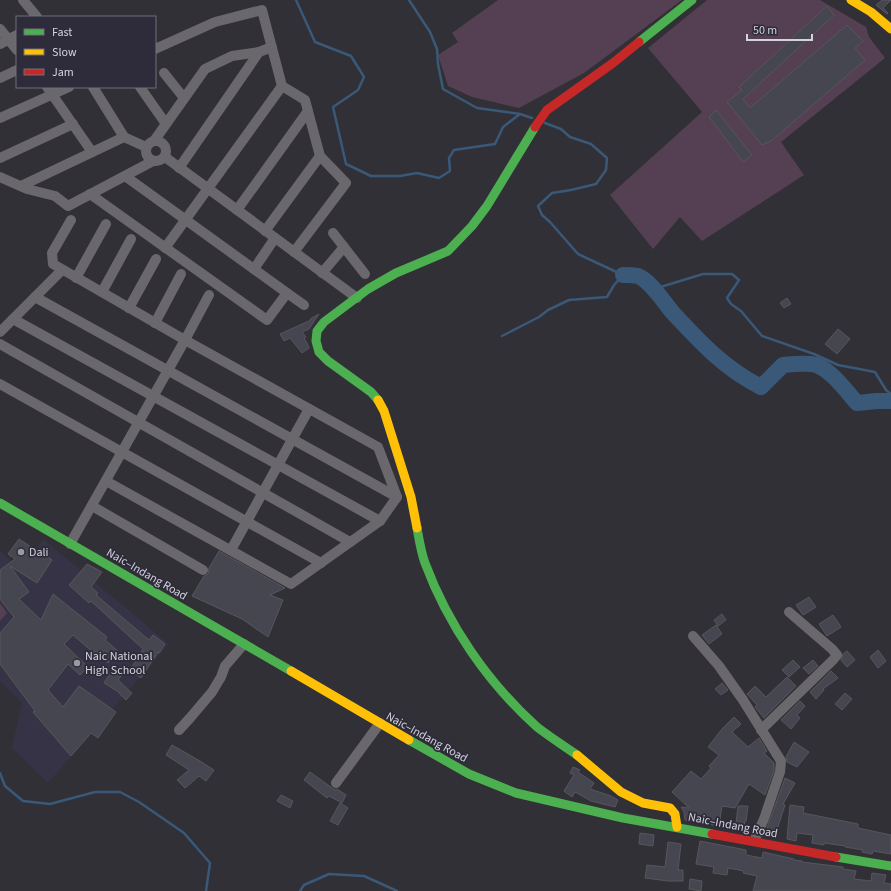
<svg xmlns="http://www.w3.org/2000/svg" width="891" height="891" font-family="'Source Sans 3',sans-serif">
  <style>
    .built { fill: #363346 }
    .green { fill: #544052 }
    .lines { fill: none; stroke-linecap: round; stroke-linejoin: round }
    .stream { stroke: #3a5878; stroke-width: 2.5 }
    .river { stroke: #3a5878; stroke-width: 16 }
    .building { fill: #454650; stroke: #56565c }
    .street { stroke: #6a686c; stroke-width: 10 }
    .fast { stroke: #4caf50; stroke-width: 9 }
    .slow { stroke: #ffc107; stroke-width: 9 }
    .jam { stroke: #c62828; stroke-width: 9 }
    .poi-dot { fill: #9b99a2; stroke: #2e2c3a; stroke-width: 1.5 }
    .labels { text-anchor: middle; stroke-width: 3.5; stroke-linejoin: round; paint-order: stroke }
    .poi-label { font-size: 12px; fill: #d4d2dc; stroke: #2e2c3a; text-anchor: start }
    .street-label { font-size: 12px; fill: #d4d2dc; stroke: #2e2c3a }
  </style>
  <rect width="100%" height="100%" fill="#303036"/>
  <polygon class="built" points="43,539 169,644 48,783 12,748 22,703 0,681 0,551 23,570"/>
  <g class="green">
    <polygon points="498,0 682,0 584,73 519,108 472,97 448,86 438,55 458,42 452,33"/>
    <polygon points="707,0 820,0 866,27 869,37 885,58 781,142 804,175 702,241 680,217 653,249 610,195 702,112 648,48"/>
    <polygon points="0,603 7,613 0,621"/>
  </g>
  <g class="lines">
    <g class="stream">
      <polyline points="296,0 315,42 351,56 364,77 358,90 333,107 346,164 371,176 400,176 417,173 439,178 450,171 449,158 454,150 495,144 503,127 520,114"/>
      <polyline points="409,0 430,32 437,49 438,64 443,89 477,108 520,114 532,118"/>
      <polyline points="654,289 703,274 732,274 739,280 727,298 731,304 741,311 762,336 814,354 838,365 875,372 886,390 891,394"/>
      <polyline points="502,336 539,317 548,310 569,300 607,297 614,285 623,275 578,254 550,222 542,215 538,206 552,193 571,190 596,184 606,170 607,158 591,144 570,137 561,129 545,123"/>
      <polyline points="0,773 5,786 23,801 50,804 95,792 120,792 139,802 184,833 210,863 206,891"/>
      <polyline points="300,891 304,885 329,874 364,876 397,891"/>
    </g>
    <path class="river" d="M623,275C627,275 634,275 638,276C651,281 665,304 674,314C701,343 725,369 761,387L783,365C792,364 801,363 811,364C828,365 846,391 857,403L877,401H891"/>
  </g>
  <g class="building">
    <polygon points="882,0 891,0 883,8 888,13 887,14 876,5"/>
    <polygon points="827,6 834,15 743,99 750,108 847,25 863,41 855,48 865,60 771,141 762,145 727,102 742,90 739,87"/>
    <polygon points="716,110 752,155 743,162 709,117"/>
    <polygon points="787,298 791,304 784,308 780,303"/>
    <polygon points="319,314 309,329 302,332 306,337 304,338 307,343 309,348 302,353 290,338 284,341 280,334 311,320 310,319"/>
    <polygon points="838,329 850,339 837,354 825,344"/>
    <polygon points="19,539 40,553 41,551 52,560 37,583 10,566 29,592 19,599 41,620 53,594 107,637 105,640 118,651 108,663 96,651 94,653 73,635 64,644 88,667 80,675 68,664 48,690 63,707 79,686 116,712 98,738 91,733 71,756 33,712 35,711 0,664 0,633 14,617 0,599 0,570 15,559 8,554"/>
    <polygon points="219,551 285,588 270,595 283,600 268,637 242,619 192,596 204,576 208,574 209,568"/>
    <polygon points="87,564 102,572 91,587 98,593 96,595 149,640 153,635 165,644 159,653 158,652 141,678 130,670 143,649 91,601 89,603 69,585"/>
    <polygon points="809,597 816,607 803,615 796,605"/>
    <polygon points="722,614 726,620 718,626 714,620"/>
    <polygon points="833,615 841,627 827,636 819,624"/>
    <polygon points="716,625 722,634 709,644 702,635"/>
    <polygon points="878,650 886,661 878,668 870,657"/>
    <polygon points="847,651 855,660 847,667 841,660 843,654"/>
    <polygon points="793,660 800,667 789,677 782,670"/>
    <polygon points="813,660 818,666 809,674 803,668"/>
    <polygon points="114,667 123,673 118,680 132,693 126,700 117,691 104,683"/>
    <polygon points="831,671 838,678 823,689 824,690 816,699 810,692"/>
    <polygon points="787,677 796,686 764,718 755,707 757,705 747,694 755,686 766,697"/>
    <polygon points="722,683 728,690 721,695 715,689"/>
    <polygon points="845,693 852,699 842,710 835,704"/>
    <polygon points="800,701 805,706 797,715 800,718 791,729 781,720"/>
    <polygon points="734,717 741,724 732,732 748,747 759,738 767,751 764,753 774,763 774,771 765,795 749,784 735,808 722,806 719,826 685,820 684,812 681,807 689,808 672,792 691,771 701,779 711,768 709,766 719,755 708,747 722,729"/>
    <polygon points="794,742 809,752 797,767 787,762 786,757"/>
    <polygon points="172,745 200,761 214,770 206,781 199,776 185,788 177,780 189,770 166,755"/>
    <polygon points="573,767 580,770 578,772 594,783 590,789 611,796 618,800 615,807 591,801 575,792 572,797 564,791 574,775 570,773"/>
    <polygon points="310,772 335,790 337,789 346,795 342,803 329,796 327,798 304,780"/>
    <polygon points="785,778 795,783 783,804 785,805 775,836 766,834 769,829 767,828"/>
    <polygon points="281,795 293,801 290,808 277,801"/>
    <polygon points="340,803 348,808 338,825 330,821"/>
    <polygon points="790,805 804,807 803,813 858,824 858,828 891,835 891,854 873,851 872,854 862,852 863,850 845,847 845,846 824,843 824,845 812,843 813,835 797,833 796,841 787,839"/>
    <polygon points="738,806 748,806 746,821 745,821 743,830 733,828 734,823 736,823"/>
    <polygon points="640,833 654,835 653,846 639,844"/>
    <polygon points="700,841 746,850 746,855 762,858 763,852 794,859 794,860 802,861 802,862 843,867 843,869 856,871 854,879 871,881 872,873 886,875 884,883 891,884 891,891 753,891 757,876 743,873 744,871 728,868 727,875 713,873 714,867 696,864"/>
    <polygon points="668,842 681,844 678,870 683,870 683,881 668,881 645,878 647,865 665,867"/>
    <polygon points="690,879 702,881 701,891 689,889"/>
  </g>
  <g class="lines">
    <g class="street">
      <polyline points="23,0 37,17"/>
      <polyline points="0,29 17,50"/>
      <polyline points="0,44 17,35"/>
      <polyline points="155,49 215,22 262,10 282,86 305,100 320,156 346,183 294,252"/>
      <polyline points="164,73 184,98"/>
      <polyline points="0,78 17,70"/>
      <polyline points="47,87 92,152"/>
      <polyline points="93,87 124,137 146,147"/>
      <polyline points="140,87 166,124"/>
      <polyline points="0,118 69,87"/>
      <circle cx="156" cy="151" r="10"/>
      <polyline points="154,141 205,69 232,56 259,52"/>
      <polyline points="165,157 357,298"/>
      <polyline points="0,158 73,124"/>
      <polyline points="179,168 259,52 272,47"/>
      <polyline points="0,177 27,189 55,196 68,206 153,161"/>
      <polyline points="21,186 124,137"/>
      <polyline points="90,194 267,320 287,293 125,176"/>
      <polyline points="237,210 308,111"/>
      <polyline points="71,220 52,253 53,264 185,340 378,447 397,497 380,521 291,584 106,481"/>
      <polyline points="265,231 320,156"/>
      <polyline points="333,233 365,274"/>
      <polyline points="165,248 282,86"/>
      <polyline points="254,269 275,238"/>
      <polyline points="322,273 344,247"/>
      <polyline points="76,278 106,224"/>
      <polyline points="102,292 131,239"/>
      <polyline points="287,293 304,305"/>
      <polyline points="35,297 397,497"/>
      <polyline points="129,308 156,259"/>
      <polyline points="13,319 380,521"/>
      <polyline points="155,323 181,274"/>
      <polyline points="0,332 62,270"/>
      <polyline points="0,344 350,542"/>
      <polyline points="0,384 321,563"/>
      <polyline points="92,506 203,570"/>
      <polyline points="70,544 185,340 209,295"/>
      <polyline points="231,550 309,409"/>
      <polyline points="693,636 719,666 743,700 781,761 780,772 764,819 754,841"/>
      <polyline points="179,730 190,718 212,692 221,677 225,666 244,644"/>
      <polyline points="761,730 833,660 837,655 832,649 789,612"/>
      <polyline points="336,783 380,723"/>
    </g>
    <g class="fast">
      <polyline points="639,42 692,0"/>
      <polyline points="378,400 371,392 328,361 319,352 316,341 317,331 324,322 368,289 396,273 448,251 472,226 487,206 535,127"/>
      <polyline points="0,503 291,671"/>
      <path d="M417,528C419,539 421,552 425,563C448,625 488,683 537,727C550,737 564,746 577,755"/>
      <polyline points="409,740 469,774 516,793 623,818 712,834"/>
      <polyline points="836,857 891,866"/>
    </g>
    <g class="slow">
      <polyline points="851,0 871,12 891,29"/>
      <polyline points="378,400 384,411 411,497 417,528"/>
      <polyline points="291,671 409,740"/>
      <polyline points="577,755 621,792 643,803 670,808 675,814 677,827"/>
    </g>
    <g class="jam">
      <polyline points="535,127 547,110 613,63 639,42"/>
      <polyline points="712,834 836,857"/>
    </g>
  </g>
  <g class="poi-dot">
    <circle cx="21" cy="552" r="4"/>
    <circle cx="77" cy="663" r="4"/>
  </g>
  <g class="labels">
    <g class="poi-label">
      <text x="29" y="556">Dali</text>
      <text x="85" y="660">Naic National<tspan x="85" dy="14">High School</tspan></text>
    </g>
    <g class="street-label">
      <text transform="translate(147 574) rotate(30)" y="4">Naic–Indang Road</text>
      <text transform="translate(427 737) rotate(29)" y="4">Naic–Indang Road</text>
      <text transform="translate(733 825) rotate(11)" y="4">Naic–Indang Road</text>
    </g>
  </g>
  <rect x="16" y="16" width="140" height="72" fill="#2e2c3a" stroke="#706e7b"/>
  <rect x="24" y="29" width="20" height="6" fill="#4caf50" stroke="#706e7b"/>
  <text x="52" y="36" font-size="12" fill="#d4d2dc">Fast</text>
  <rect x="24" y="49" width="20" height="6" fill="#ffc107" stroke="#706e7b"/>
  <text x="52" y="56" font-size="12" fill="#d4d2dc">Slow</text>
  <rect x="24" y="69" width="20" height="6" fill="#c62828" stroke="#706e7b"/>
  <text x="52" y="76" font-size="12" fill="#d4d2dc">Jam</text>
  <path d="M747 34v6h65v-6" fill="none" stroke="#d4d2dc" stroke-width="2"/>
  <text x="753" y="34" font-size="12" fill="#d4d2dc" stroke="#2e2c3a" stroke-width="3" paint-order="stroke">50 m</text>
</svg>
